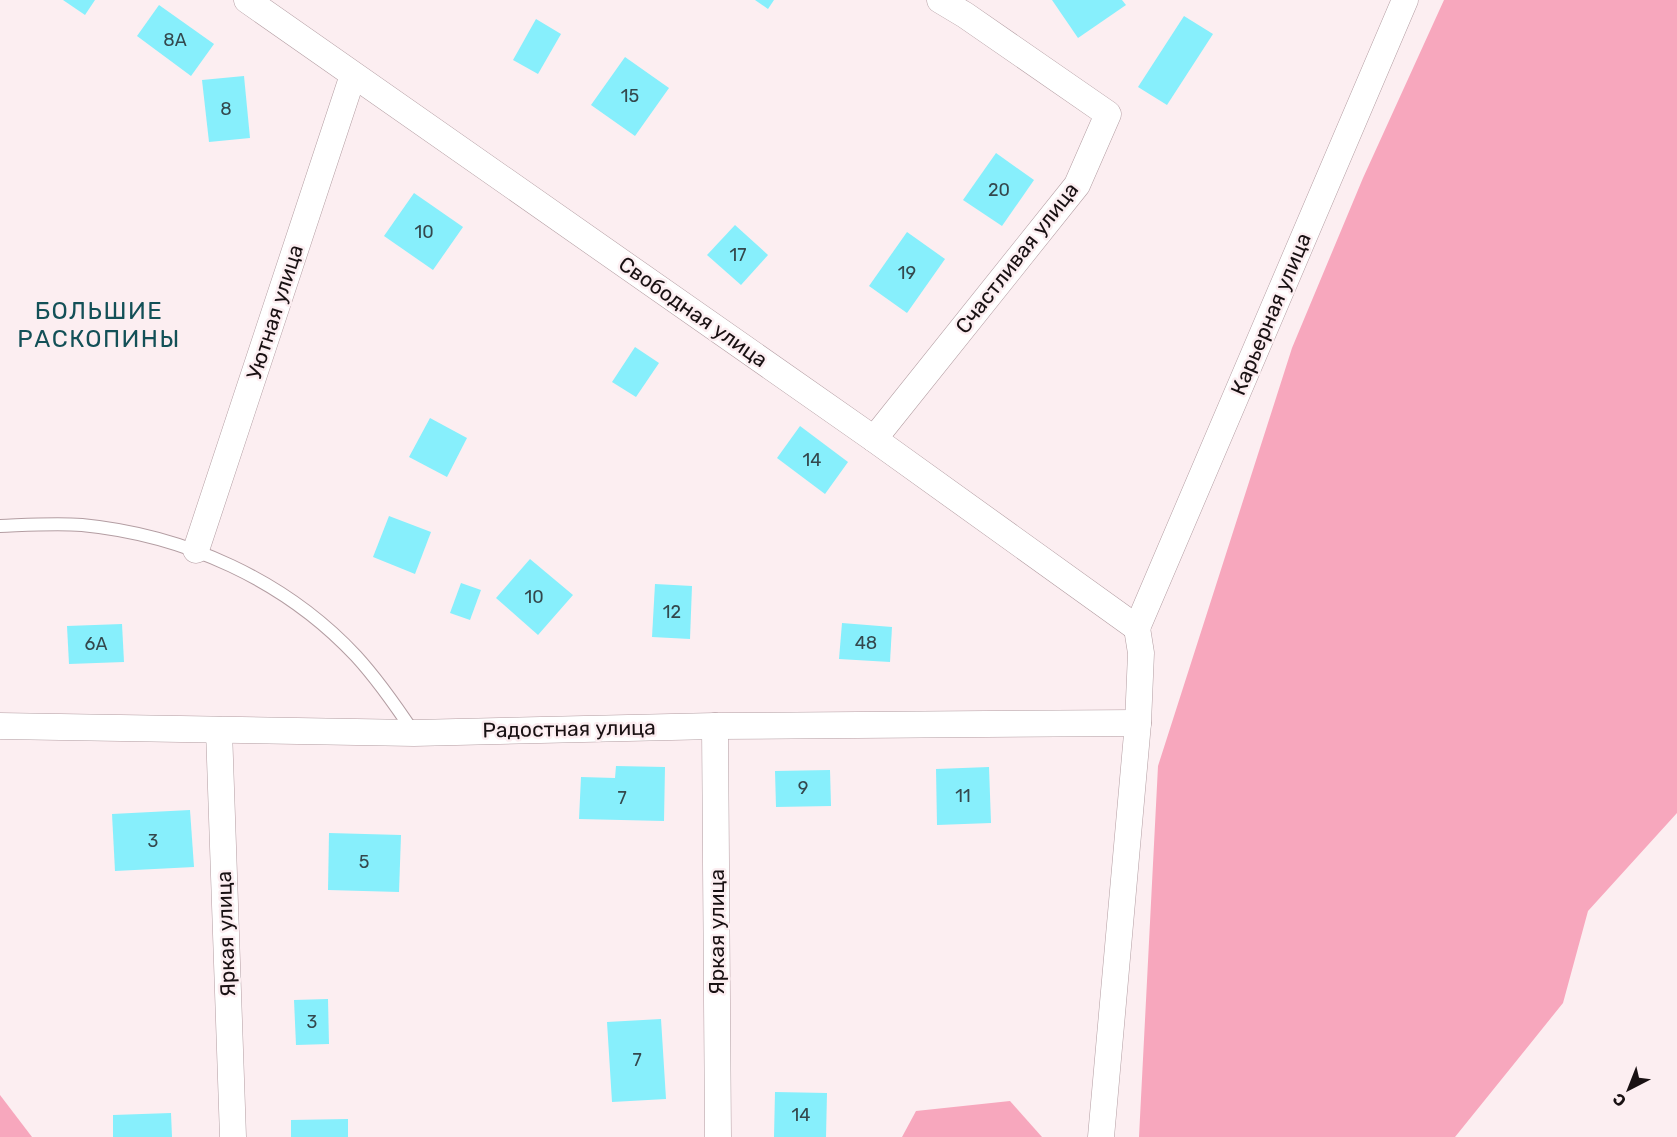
<svg xmlns="http://www.w3.org/2000/svg" width="1677" height="1137" font-family="Rubik,sans-serif">
  <style>
    .forest { fill: #f7a7bd }
    .building { fill: #87effc }
    .lines { fill: none; stroke-linecap: round; stroke-linejoin: round }
    .lane-casing { stroke: #b39da2; stroke-width: 14 }
    .street-casing { stroke: #b39da2; stroke-width: 27 }
    .lane { stroke: #fff; stroke-width: 12 }
    .street { stroke: #fff; stroke-width: 26 }
    .labels { text-anchor: middle; stroke-width: 5; stroke-linejoin: round; paint-order: stroke }
    .number-label { font-size: 18px; fill: #34484d }
    .street-label { font-size: 21px; fill: #191113; stroke: #fceef1 }
    .quarter-label { font-size: 24px; letter-spacing: 1.5px; fill: #135057; stroke: #fceef1 }
  </style>
  <rect width="100%" height="100%" fill="#fceef1"/>
  <g class="forest">
    <polygon points="1444,0 1677,0 1677,813 1588,911 1563,1003 1455,1137 1139,1137 1158,766 1292,348 1363,178"/>
    <polygon points="0,1095 32,1137 0,1137"/>
    <polygon points="1010,1101 1042,1137 902,1137 916,1111"/>
  </g>
  <g class="building">
    <polygon points="63,0 95,0 85,15"/>
    <polygon points="755,0 774,0 768,9"/>
    <polygon points="1052,0 1122,0 1126,5 1078,38"/>
    <polygon points="159,5 214,44 191,76 137,36"/>
    <polygon points="1184,16 1213,34 1167,105 1138,87"/>
    <polygon points="536,19 561,34 538,74 513,60"/>
    <polygon points="625,57 669,88 635,136 591,105"/>
    <polygon points="244,76 250,138 209,142 202,80"/>
    <polygon points="996,153 1034,180 1002,226 963,200"/>
    <polygon points="414,193 463,227 433,270 384,236"/>
    <polygon points="735,225 768,255 741,285 707,255"/>
    <polygon points="907,232 945,259 907,313 869,286"/>
    <polygon points="635,347 659,363 636,397 612,382"/>
    <polygon points="430,418 467,438 447,477 409,457"/>
    <polygon points="800,426 848,462 825,494 777,458"/>
    <polygon points="389,516 431,532 415,574 373,557"/>
    <polygon points="530,559 573,595 538,635 496,598"/>
    <polygon points="461,583 481,590 470,620 450,613"/>
    <polygon points="655,584 692,586 690,639 652,637"/>
    <polygon points="842,623 892,627 890,662 839,659"/>
    <polygon points="122,624 124,662 69,664 67,626"/>
    <polygon points="616,766 665,767 664,821 579,819 581,777 615,778"/>
    <polygon points="989,767 991,823 937,825 936,769"/>
    <polygon points="830,770 831,806 776,807 775,771"/>
    <polygon points="190,810 194,867 115,871 112,814"/>
    <polygon points="329,833 401,835 399,892 328,890"/>
    <polygon points="328,999 329,1044 296,1045 294,1000"/>
    <polygon points="661,1019 666,1099 612,1102 607,1022"/>
    <polygon points="775,1092 827,1093 826,1137 774,1137"/>
    <polygon points="171,1113 172,1137 113,1137 113,1115"/>
    <polygon points="348,1119 348,1137 291,1137 291,1120"/>
  </g>
  <g class="lines">
    <defs>
      <path id="lane" d="M0,526C27,525 55,523 82,525C185,535 285,580 356,656C378,680 396,706 414,733"/>
      <g id="street">
        <polyline points="247,0 874,439 1137,628"/>
        <polyline points="874,439 1077,185 1108,114 965,15 940,0"/>
        <polyline points="196,550 353,75"/>
        <polyline points="1137,628 1405,0"/>
        <polyline points="0,726 414,733 715,726 1138,723"/>
        <polyline points="715,726 718,1137"/>
        <polyline points="219,730 233,1137"/>
        <polyline points="1101,1137 1138,723 1141,653 1137,628"/>
      </g>
    </defs>
    <use href="#lane" class="lane-casing"/>
    <use href="#street" class="street-casing"/>
    <use href="#lane" class="lane"/>
    <use href="#street" class="street"/>
  </g>
  <g class="labels">
    <g class="number-label">
      <text x="175" y="46">8А</text>
      <text x="630" y="102">15</text>
      <text x="226" y="115">8</text>
      <text x="999" y="196">20</text>
      <text x="424" y="238">10</text>
      <text x="738" y="261">17</text>
      <text x="907" y="279">19</text>
      <text x="812" y="466">14</text>
      <text x="534" y="603">10</text>
      <text x="672" y="618">12</text>
      <text x="866" y="649">48</text>
      <text x="96" y="650">6А</text>
      <text x="803" y="794">9</text>
      <text x="963" y="802">11</text>
      <text x="622" y="804">7</text>
      <text x="153" y="847">3</text>
      <text x="364" y="868">5</text>
      <text x="312" y="1028">3</text>
      <text x="637" y="1066">7</text>
      <text x="801" y="1121">14</text>
    </g>
    <g class="street-label">
      <text transform="translate(1017 258) rotate(-52)" y="7">Счастливая улица</text>
      <text transform="translate(275 312) rotate(-72)" y="7">Уютная улица</text>
      <text transform="translate(693 312) rotate(35)" y="7">Свободная улица</text>
      <text transform="translate(1271 314) rotate(-67)" y="7">Карьерная улица</text>
      <text transform="translate(569 729) rotate(-1)" y="7">Радостная улица</text>
      <text transform="translate(717 932) rotate(-90)" y="7">Яркая улица</text>
      <text transform="translate(226 934) rotate(-92)" y="7">Яркая улица</text>
    </g>
    <g class="quarter-label">
      <text x="99" y="319">БОЛЬШИЕ<tspan x="99" dy="28">РАСКОПИНЫ</tspan></text>
    </g>
  </g>
  <g transform="translate(1629 1089) rotate(222)" stroke="#fceef1" stroke-width="4.5" paint-order="stroke">
  <path d="M0-4.5L10 22L0 15L-10 22Z" fill="#191113"/>
  <text y="-9" font-size="16" font-weight="bold" text-anchor="middle" fill="#191113">С</text>
  </g>
</svg>
